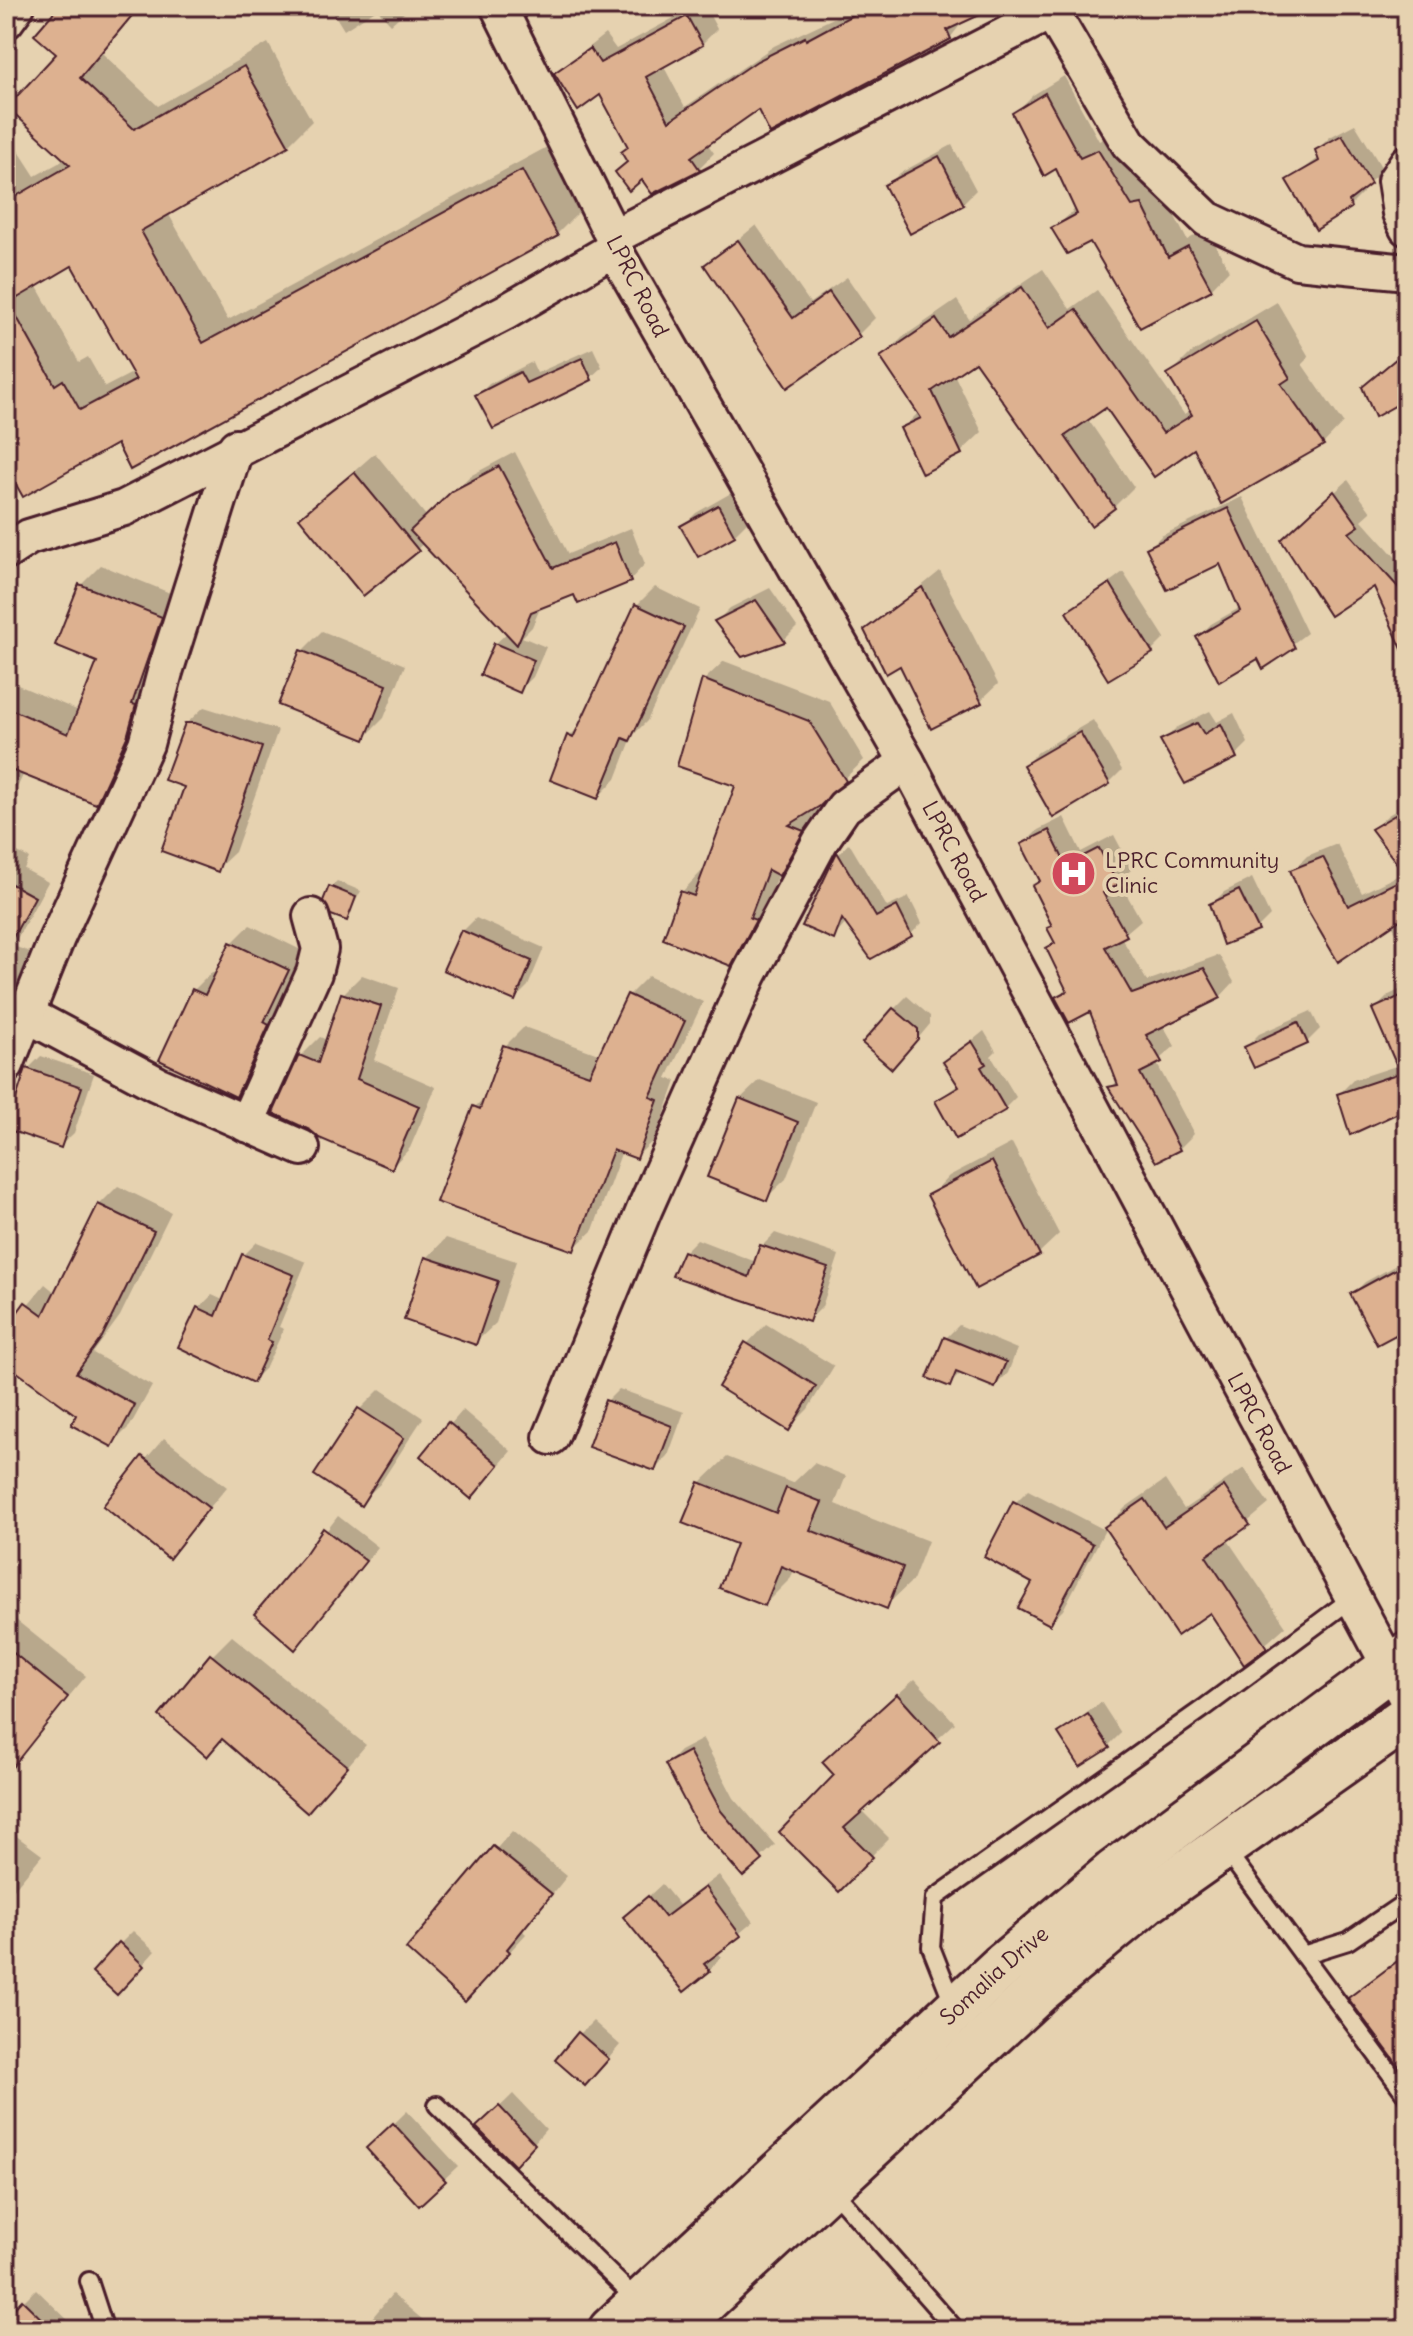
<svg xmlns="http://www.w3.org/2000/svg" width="1413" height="2336" font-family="Delius,sans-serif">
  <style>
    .shadow { fill: #0003; fill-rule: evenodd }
    .building { fill: #ddb190; stroke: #4a1f2b; stroke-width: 2; fill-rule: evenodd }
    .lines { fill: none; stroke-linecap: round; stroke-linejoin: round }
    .lane-casing { stroke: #4a1f2b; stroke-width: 22 }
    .street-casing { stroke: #4a1f2b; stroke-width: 40 }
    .primary-casing { stroke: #4a1f2b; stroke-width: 50 }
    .lane { stroke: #e6d2b0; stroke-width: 16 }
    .street { stroke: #e6d2b0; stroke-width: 34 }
    .primary { stroke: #e6d2b0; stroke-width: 44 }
    .labels { text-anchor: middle; stroke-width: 8; stroke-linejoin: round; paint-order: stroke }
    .street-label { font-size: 22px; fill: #4a1f2b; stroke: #e6d2b0 }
    .poi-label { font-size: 22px; fill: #4a1f2b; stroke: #e6d2b0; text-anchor: start }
  </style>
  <rect width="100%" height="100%" fill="#e6d2b0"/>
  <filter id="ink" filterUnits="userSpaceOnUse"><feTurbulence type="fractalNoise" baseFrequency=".0125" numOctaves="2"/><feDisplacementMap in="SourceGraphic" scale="16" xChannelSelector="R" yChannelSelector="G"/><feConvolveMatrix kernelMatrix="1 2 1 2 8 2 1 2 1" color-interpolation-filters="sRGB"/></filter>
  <g filter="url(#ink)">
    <g class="shadow">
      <path d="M61,6H141L102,53L158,106L268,43L312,121L288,145L168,213L228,320L547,147L581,210L557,234L118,441L6,463V131L35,176L66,159L59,54ZM73,264L134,372L105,387L88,357L79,362L36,285Z"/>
      <polygon points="166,6 180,6 173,13"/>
      <polygon points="334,6 412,6 391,24 377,9 344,30 331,9"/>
      <polygon points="696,6 705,6 717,29 702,44 663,65 685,107 774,46 859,6 995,6 964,20 950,38 758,107 707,143 714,153 699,168 653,192 629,160 630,146 600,92 556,73 605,34 616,49"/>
      <polygon points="1064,76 1099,141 1117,132 1151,189 1160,187 1187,240 1207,229 1229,270 1211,289 1054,229 1076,208 1057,166 1014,114 1033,95"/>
      <polygon points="1355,124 1383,170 1362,189 1363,193 1350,206 1289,180 1320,157 1317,150 1330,137"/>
      <polygon points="952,145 976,190 963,203 887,186 900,173"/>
      <polygon points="756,225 810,303 847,277 875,318 858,335 788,386 707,265"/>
      <polygon points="1043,269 1070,309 1097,290 1184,414 1191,410 1170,374 1190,354 1277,302 1309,357 1302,364 1343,423 1323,444 1195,446 1154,474 1106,405 1087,418 1134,487 1114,507 976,359 954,374 982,432 961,452 902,429 919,412 883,357 903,337 957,300 969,319"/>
      <polygon points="593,348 602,367 590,378 478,395 489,384 532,362 537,373"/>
      <polygon points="1407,349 1407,397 1364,387 1377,374"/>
      <polygon points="515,452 568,554 631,528 645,564 630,580 575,592 541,606 532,627 522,637 546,647 533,677 520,690 495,644 508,632 424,543 417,549 301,518 375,453 427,517 470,476"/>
      <polygon points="1407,462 1407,495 1395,474"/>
      <polygon points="1348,480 1371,512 1362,520 1407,570 1407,655 1374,584 1297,527"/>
      <polygon points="731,493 747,522 734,535 683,526 696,513"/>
      <polygon points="1242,497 1307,633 1263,666 1258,656 1198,637 1211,624 1241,607 1221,562 1148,549 1161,536"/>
      <polygon points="101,565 180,597 116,782 96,802 24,773 18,786 6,798 6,680 79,711 99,661 81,585"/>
      <polygon points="940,571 998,684 980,701 900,663 866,631"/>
      <polygon points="1123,572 1165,638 1152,651 1109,677 1069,613"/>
      <polygon points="655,587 700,609 647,721 633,735 616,779 598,797 569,737 582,724 637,605"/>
      <polygon points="770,588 797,627 784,640 742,654 717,621 730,608"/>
      <polygon points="322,631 405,665 384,718 364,738 302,651"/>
      <polygon points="724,661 829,701 864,760 814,808 822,811 799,854 778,873 769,898 774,900 751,943 731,963 682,892 701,872 705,873 737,785 704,680"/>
      <polygon points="204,707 278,730 235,852 217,869 186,724"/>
      <polygon points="1210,711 1217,722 1234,713 1248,743 1235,756 1163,741 1176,728"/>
      <polygon points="1093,720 1122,770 1109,783 1025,765 1038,752"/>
      <polygon points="1407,804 1407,943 1400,929 1395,931 1392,923 1338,959 1293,870 1307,856 1337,844 1362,893 1405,872 1373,829 1388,815"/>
      <polygon points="1064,817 1081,852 1114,835 1132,869 1119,881 1141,920 1121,937 1147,981 1219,955 1234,982 1220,997 1163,1025 1175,1046 1156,1062 1194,1134 1179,1149 1111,1088 1118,1080 1091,1009 1057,997 1067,987 1049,948 1056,941 1054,925 1034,886 1041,879 1024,844 1038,830"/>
      <polygon points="849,843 887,907 909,897 922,923 911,934 847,922 833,938 804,925 839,854"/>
      <polygon points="6,846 29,858 24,869 48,882 13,946 36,954 26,978 12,993 6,990"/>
      <polygon points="1252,878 1270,916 1257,929 1211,905 1224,892"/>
      <polygon points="337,881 361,891 346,919 331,887"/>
      <polygon points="476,918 544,948 528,986 515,999 463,931"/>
      <polygon points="250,925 305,952 280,1005 285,1007 253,1077 236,1095 161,1059 194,990 212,972 217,975 232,943"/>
      <polygon points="362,975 399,988 374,1060 436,1087 410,1148 392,1167 301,1056 320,1037 327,1040 343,994"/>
      <polygon points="648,976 703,1002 667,1078 676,1081 656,1138 637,1156 622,1151 593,1230 574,1248 475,1107 487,1095 505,1046 524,1027 601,1055 629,995"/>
      <polygon points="1407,986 1407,1106 1339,1094 1353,1080 1399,1065 1375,1009 1389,995"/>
      <polygon points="907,996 930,1016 930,1024 905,1054 894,1009"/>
      <polygon points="1311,1011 1320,1029 1307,1042 1246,1047 1259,1034"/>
      <polygon points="984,1031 996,1051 991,1056 1016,1097 1005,1108 937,1101 959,1084 946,1062"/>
      <polygon points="41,1056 94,1074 74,1133 60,1146 6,1127 28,1069"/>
      <polygon points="760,1080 816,1102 786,1179 766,1198 740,1099"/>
      <polygon points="1012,1143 1059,1234 1039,1253 977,1286 930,1196 949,1176"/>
      <polygon points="118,1186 171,1212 120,1316 93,1353 152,1386 130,1426 112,1444 79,1414 6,1361 6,1331 45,1284 56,1293 99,1205"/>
      <polygon points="775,1233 839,1255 822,1307 809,1320 684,1252 697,1239 756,1262 762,1246"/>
      <polygon points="446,1238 516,1261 496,1323 476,1342 427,1258"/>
      <polygon points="257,1242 306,1262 279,1327 284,1329 266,1367 253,1380 199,1308 212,1295 225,1301 244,1255"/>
      <polygon points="1407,1259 1407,1326 1352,1295 1365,1282"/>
      <polygon points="766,1324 834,1366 808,1409 788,1429 747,1344"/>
      <polygon points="959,1325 1017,1349 1008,1373 995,1386 962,1372 949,1385 930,1377 946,1338"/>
      <polygon points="380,1389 423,1418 380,1484 360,1503 317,1475 360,1409"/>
      <polygon points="619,1389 684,1412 668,1456 655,1469 606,1402"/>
      <polygon points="463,1410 511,1451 484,1483 423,1456"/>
      <polygon points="164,1438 227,1487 169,1556 106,1506"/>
      <polygon points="6,1451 14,1457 6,1467"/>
      <polygon points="727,1457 793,1483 814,1463 846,1476 835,1504 928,1541 913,1580 886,1606 794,1569 791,1578 765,1604 739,1543 700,1483"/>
      <polygon points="1244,1468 1269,1504 1227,1539 1286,1626 1245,1662 1211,1611 1106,1527 1126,1507 1165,1480 1184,1509"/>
      <polygon points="1028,1490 1105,1530 1063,1610 1050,1623 1034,1582 1015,1503"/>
      <polygon points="338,1516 378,1547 295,1648 308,1555"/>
      <polygon points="11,1616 86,1676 10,1767 6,1764 6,1621"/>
      <polygon points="232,1636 366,1745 326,1791 223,1737 212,1656"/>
      <polygon points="915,1679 955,1723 861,1810 889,1838 839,1889 836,1776 841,1745"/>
      <polygon points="1101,1702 1121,1733 1108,1746 1061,1733"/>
      <polygon points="703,1739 734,1798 775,1845 743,1874 667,1764 680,1751"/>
      <polygon points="6,1821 11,1824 7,1829 42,1855 9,1895"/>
      <polygon points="512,1831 567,1876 523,1931 526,1934 481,1983 409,1949"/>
      <polygon points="719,1875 753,1922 717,1952 722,1957 709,1970 626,1917 662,1884 679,1905"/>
      <polygon points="133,1931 155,1951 130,1979 120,1944"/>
      <polygon points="1407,1951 1407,2075 1351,1998"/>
      <polygon points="593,2021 620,2045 598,2071 580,2034"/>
      <polygon points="513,2094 546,2129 528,2150 479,2127"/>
      <polygon points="407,2111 458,2166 419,2203 369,2148"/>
      <polygon points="36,2289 78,2330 15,2330 6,2319"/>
      <polygon points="392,2294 435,2330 362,2330"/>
    </g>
    <g class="building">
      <path d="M59,6H140L80,78L134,129L244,66L289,146L141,231L203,343L522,170L558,236L130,470L117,444L23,497L6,467V202L70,165L7,107L56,54L34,35ZM72,266L136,380L80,410L63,380L55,385L9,303Z"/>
      <polygon points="869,6 999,6 947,30 951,39 770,134 758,110 691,157 700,170 652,194 642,180 629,191 615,172 627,162 621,152 628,147 600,95 578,111 554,73 590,48 600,63 687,16 703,45 646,77 669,121 757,61 805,37 806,40"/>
      <polygon points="1045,93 1080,158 1098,150 1132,206 1142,204 1168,257 1188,246 1212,290 1140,328 1090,242 1067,254 1051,228 1077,214 1056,169 1044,176 1012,113"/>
      <polygon points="1342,135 1371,184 1349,201 1351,208 1316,230 1286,180 1319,161 1315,150"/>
      <polygon points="939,156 964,205 910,234 884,185"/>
      <polygon points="738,240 793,318 829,292 860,337 787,388 704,265"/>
      <polygon points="1022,287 1049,328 1076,309 1163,433 1192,415 1167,374 1256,321 1290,378 1281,384 1324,445 1221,504 1194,449 1154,477 1106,408 1065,436 1115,508 1091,526 975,362 932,391 962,454 922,474 900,428 921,418 880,357 936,319 948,337"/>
      <polygon points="582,358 592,380 493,429 475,395 520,372 526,383"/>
      <polygon points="1397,358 1407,373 1407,399 1375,417 1362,387"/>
      <polygon points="499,466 553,568 615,542 631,582 578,604 574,595 531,612 517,645 410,531 452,491"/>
      <polygon points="354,472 419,551 363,596 299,518"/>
      <polygon points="1334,491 1359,526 1349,533 1407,597 1407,660 1374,587 1330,616 1281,540"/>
      <polygon points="718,505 735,536 698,557 680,526"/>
      <polygon points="1228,508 1295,648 1263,669 1258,659 1219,682 1196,637 1240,611 1220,564 1167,590 1146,548"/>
      <polygon points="1110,583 1153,653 1108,680 1066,612"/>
      <polygon points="79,584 162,617 132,704 136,705 127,737 96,804 6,768 6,707 68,734 97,662 55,645"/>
      <polygon points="922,587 982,703 931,729 900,666 886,674 864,630"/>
      <polygon points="756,600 785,642 742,657 714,621"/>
      <polygon points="635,604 684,627 630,741 623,738 598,799 550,780 567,735 573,738"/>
      <polygon points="494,643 534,660 520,693 480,675"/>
      <polygon points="300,650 387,685 365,740 278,705"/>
      <polygon points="702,679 809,721 846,781 820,806 789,825 804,831 779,876 768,870 750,918 756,920 731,966 663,939 680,891 694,896 735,786 677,766"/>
      <polygon points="185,723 195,723 262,747 218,872 161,851 184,787 164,780"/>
      <polygon points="1197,723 1204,734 1221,724 1237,758 1185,784 1160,740"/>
      <polygon points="1080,732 1110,784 1053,818 1023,765"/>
      <polygon points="1407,808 1407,915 1338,962 1304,904 1290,870 1323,857 1348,906 1407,877 1371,829"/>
      <polygon points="1049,830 1066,865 1099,848 1118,885 1103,893 1127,936 1105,947 1132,994 1204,968 1221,998 1146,1035 1162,1062 1140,1073 1180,1150 1156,1162 1108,1087 1118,1085 1090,1012 1069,1023 1055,997 1067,991 1046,948 1055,943 1047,928 1052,926 1032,886 1040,881 1021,844"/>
      <polygon points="837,852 876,917 897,906 912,936 871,959 842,919 834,940 802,926"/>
      <polygon points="6,881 35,897 6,950"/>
      <polygon points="329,886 356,897 347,921 331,915 323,901"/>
      <polygon points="1239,890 1259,931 1223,945 1209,904"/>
      <polygon points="461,930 532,961 515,1001 443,970"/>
      <polygon points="230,942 289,970 264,1022 269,1025 236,1097 159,1060 192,989 205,995"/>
      <polygon points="341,993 381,1006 357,1079 419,1106 392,1169 319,1138 310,1130 273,1113 299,1055 318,1063"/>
      <polygon points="1407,993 1407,1109 1350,1135 1337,1094 1400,1073 1372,1009"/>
      <polygon points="627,994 685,1021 650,1097 658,1100 637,1159 613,1150 574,1251 436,1202 473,1106 480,1109 503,1045 589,1075"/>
      <polygon points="893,1008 918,1029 918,1039 892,1069 862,1043"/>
      <polygon points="1298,1022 1308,1044 1254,1068 1244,1047"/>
      <polygon points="972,1041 986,1064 981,1067 1006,1110 956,1139 935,1101 959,1087 943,1062"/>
      <polygon points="26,1068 82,1087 61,1148 6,1129"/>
      <polygon points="739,1098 798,1122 767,1201 707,1177"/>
      <polygon points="992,1161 1040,1255 976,1289 927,1195"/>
      <polygon points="98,1204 154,1231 102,1337 76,1373 135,1405 112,1447 71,1425 76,1415 6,1364 6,1328 25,1302 43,1315"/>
      <polygon points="760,1245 828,1268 809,1322 672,1276 683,1251 749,1277"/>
      <polygon points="242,1254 294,1275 267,1340 272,1342 253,1383 178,1347 197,1307 216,1316"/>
      <polygon points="425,1257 498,1281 476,1345 404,1320"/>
      <polygon points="1407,1263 1407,1329 1377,1345 1350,1294"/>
      <polygon points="944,1337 1006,1362 995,1388 956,1372 950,1387 927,1378"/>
      <polygon points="745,1342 816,1386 789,1431 718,1387"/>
      <polygon points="605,1400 672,1426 655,1471 588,1447"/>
      <polygon points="358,1408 404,1438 361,1506 314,1475"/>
      <polygon points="448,1422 499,1465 471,1499 420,1456"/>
      <polygon points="142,1456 209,1508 169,1559 103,1506"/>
      <polygon points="699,1482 776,1513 786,1488 822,1502 810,1530 903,1567 887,1609 781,1566 765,1606 719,1588 736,1544 682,1523"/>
      <polygon points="1224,1486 1250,1525 1206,1556 1267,1648 1244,1665 1210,1613 1177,1636 1104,1527 1145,1499 1164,1527"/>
      <polygon points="1013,1501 1093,1544 1050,1625 1018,1608 1032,1583 984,1557"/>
      <polygon points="323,1528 366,1561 295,1650 254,1614 306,1553"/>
      <polygon points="6,1647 68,1697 6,1775"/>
      <polygon points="210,1654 348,1766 307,1813 222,1739 207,1757 159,1716"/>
      <polygon points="897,1694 940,1742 844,1828 873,1857 839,1892 779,1832 834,1775 822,1762"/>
      <polygon points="1088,1714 1110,1748 1080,1767 1058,1733"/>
      <polygon points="689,1751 721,1811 763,1860 743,1877 697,1825 665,1764"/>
      <polygon points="493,1846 552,1894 507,1949 510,1952 465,2002 406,1949"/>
      <polygon points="705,1887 741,1936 704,1964 710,1971 684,1992 623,1917 648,1896 665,1917"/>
      <polygon points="119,1942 144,1966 117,1995 92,1972"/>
      <polygon points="1407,1954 1407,2077 1348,1998"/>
      <polygon points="578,2032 609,2059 585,2086 555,2060"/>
      <polygon points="499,2106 535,2144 515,2166 476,2127"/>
      <polygon points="393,2123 446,2181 419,2206 366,2148"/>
      <polygon points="22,2300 53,2330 6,2330 6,2317"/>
    </g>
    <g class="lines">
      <defs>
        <g id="lane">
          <polyline points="1225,1849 1303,1955 1348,1941 1407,1901"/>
          <polyline points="1303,1955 1407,2096"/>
          <polyline points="954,2005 931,1947 935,1898 1204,1708 1354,1597"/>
          <polyline points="437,2105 639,2302"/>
          <polyline points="830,2187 956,2330"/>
          <polyline points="89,2281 105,2330"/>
        </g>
        <g id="street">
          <path id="s1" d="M498,6L613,237L614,249L907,762L1407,1699"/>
          <polyline points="1051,11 1129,144 1207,219 1297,261 1407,272"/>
          <polyline points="6,21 17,6"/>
          <polyline points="1407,163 1395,181 1400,213 1407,228"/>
          <polyline points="613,237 1062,6"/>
          <polyline points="6,552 29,537 124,508 506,312 614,249"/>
          <polyline points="26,1014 157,1084 302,1148"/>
          <polyline points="6,1065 57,938 146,744 165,672 236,447"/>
          <polyline points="246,1124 314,973 320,949 311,916"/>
          <polyline points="551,1437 645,1208 749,975 820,842 844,807 907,762"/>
        </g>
        <g id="primary">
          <path id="s2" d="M611,2330L1001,1967L1113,1873L1407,1655"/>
          <polyline points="674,2330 1040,1990 1148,1900 1407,1717"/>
        </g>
      </defs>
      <use href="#lane" class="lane-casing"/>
      <use href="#street" class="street-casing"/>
      <use href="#primary" class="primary-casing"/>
      <use href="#lane" class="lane"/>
      <use href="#street" class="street"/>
      <use href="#primary" class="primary"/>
    </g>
  </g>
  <defs>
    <symbol id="hospital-disc" viewBox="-11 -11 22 22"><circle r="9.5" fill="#d1495b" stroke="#e6d2b0"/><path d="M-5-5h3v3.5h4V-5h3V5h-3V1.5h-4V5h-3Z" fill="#fff"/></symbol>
  </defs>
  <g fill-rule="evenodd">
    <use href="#hospital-disc" x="1048" y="848" width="51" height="51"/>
  </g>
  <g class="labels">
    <g class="street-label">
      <text transform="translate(638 286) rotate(63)" y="8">LPRC Road</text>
      <text dy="8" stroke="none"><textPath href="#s1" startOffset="962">LPRC Road</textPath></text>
      <text dy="8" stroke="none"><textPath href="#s1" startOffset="1610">LPRC Road</textPath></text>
      <text dy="8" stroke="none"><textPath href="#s2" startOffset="522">Somalia Drive</textPath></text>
    </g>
    <g class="poi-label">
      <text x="1105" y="868">LPRC Community<tspan x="1105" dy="25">Clinic</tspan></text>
    </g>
  </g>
  <rect width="1413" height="2336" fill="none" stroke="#e6d2b0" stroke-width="32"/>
  <rect x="16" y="16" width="1381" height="2304" fill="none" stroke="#4a1f2b" stroke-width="3" filter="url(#ink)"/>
</svg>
